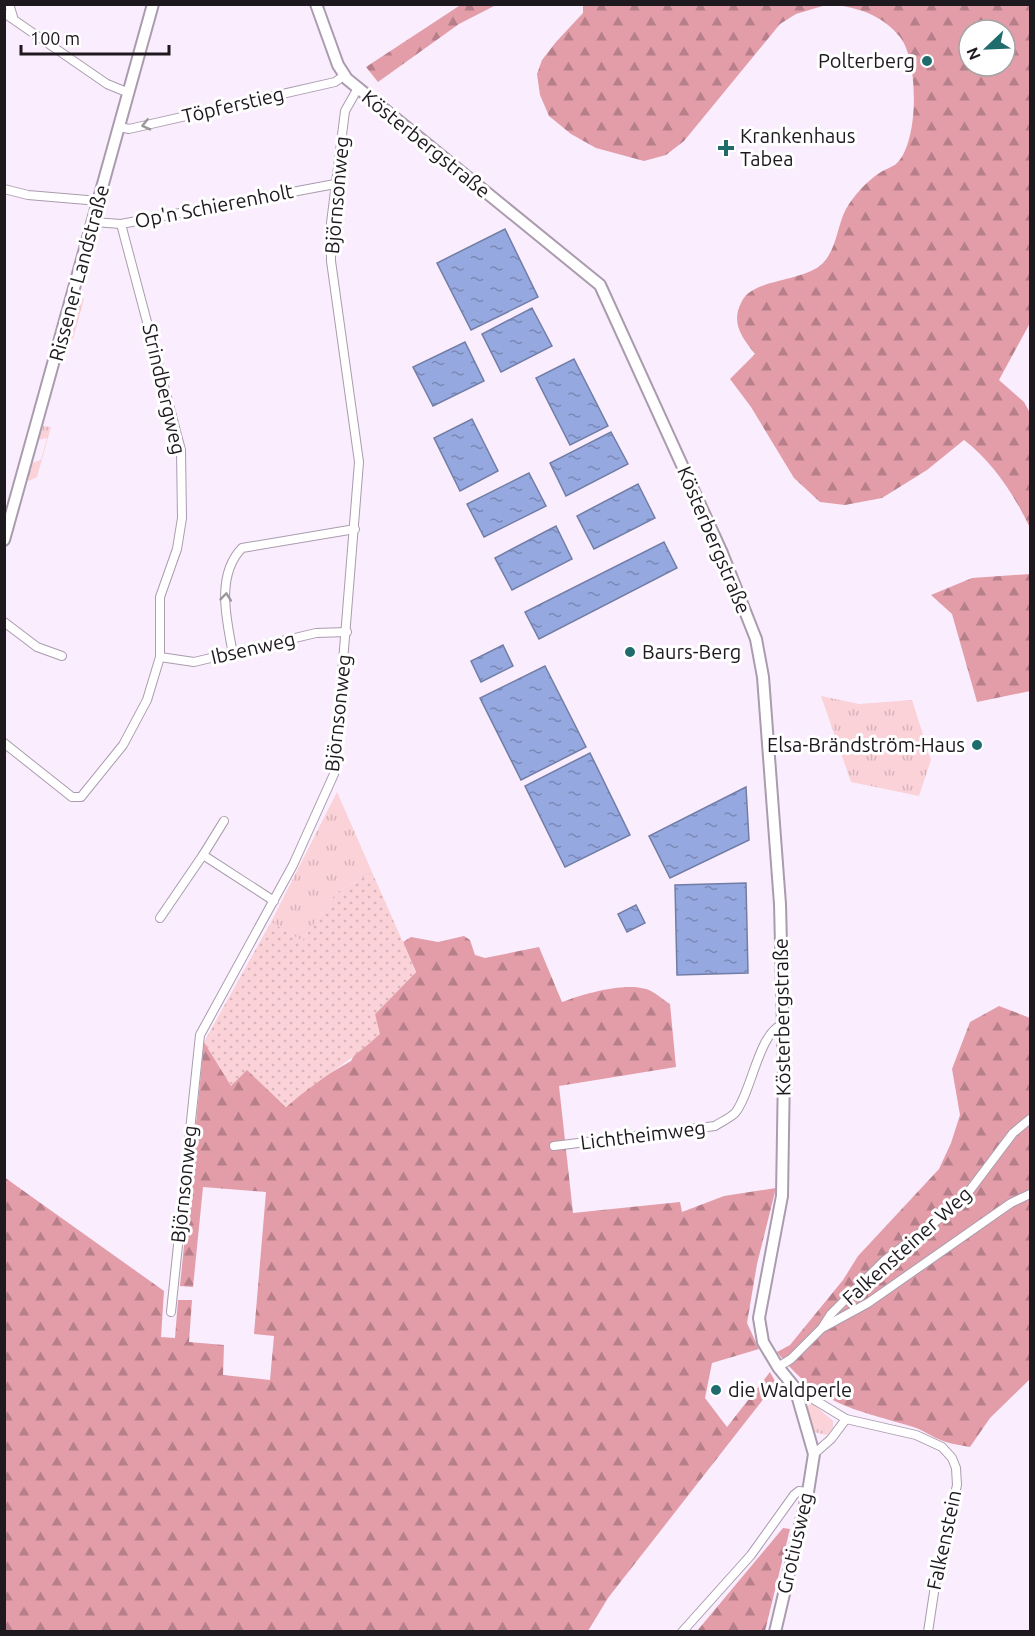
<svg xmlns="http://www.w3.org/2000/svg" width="1035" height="1636" font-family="Ubuntu,sans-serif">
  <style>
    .grass { fill: url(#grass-tufts) }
    .forest { fill: url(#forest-firs); fill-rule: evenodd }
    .garden { fill: url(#garden-dots) }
    .water { fill: url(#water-ripples); stroke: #727da6; stroke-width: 1.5 }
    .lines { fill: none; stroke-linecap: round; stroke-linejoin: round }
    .street-casing { stroke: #aa9cae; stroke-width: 10 }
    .secondary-casing { stroke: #aa9cae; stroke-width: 14 }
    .street { stroke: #fff; stroke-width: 8 }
    .secondary { stroke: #fff; stroke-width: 10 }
    .oneway { stroke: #9a989a }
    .poi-dot { fill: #206c6d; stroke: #fff; stroke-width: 2 }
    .labels { text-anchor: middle; stroke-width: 6; stroke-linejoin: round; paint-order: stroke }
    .poi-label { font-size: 20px; fill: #1e191f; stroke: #fff; text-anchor: start }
    .street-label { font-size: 20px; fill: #1e191f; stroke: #fff }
  </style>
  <defs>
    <pattern id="grass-tufts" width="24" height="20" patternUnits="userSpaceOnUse" patternTransform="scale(1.5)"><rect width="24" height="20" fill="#fad2d8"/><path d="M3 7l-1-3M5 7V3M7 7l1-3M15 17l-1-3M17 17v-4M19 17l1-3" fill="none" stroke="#d6b4b9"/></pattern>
    <pattern id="forest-firs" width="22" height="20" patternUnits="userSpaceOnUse" patternTransform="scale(1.5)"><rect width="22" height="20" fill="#e29da9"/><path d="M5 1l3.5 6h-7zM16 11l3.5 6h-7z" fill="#b77f89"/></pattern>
    <pattern id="garden-dots" width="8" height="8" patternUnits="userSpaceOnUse" patternTransform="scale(1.5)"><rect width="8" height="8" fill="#fad2d8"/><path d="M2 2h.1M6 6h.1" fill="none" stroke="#d6b4b9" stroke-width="1.8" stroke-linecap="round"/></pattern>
    <pattern id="water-ripples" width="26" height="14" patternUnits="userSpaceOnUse" patternTransform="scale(1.5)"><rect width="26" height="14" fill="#96a8e0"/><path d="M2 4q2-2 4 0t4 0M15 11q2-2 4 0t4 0" fill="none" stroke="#7a88b5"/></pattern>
  </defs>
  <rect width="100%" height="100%" fill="#faedfd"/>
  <g class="grass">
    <polygon points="78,297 84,299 73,339 67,337"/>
    <polygon points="42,426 51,427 37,477 29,481 27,479 31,463 41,460 47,438 38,440"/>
    <polygon points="821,696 859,704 912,700 931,760 919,796 851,782"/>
    <polygon points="337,792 372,872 336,893 302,941 271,922"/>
    <polygon points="812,1403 833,1421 833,1428 827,1435 814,1432 806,1407"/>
  </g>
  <g class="forest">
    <polygon points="462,4 496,5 459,24 378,82 366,67"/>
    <polygon points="583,5 583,4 826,5 796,14 780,24 684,141 666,155 644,161 596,148 571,134 549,116 540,95 537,74 542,60 556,42 583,13"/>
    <path d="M837,5H1030V323L999,380L1024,402L1030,413V528C1015,496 993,462 964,440L927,470L882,498L845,505L820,502L794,478L751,407L730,379L755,354C742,337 730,323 742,301C754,278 805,282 823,263C837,248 837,226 846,209C854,195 868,180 881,172C885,169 893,167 897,163C919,142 919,61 900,37C884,17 863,9 837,5ZM969,30H1005V66H969Z"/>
    <polygon points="1030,574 1030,691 977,702 952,614 931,595 972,578"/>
    <path d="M464,936L470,940L475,955L485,958L539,947L562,1002C583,994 624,982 646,989C654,991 663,1000 670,1004L676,1067L559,1086L573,1213L680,1202L682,1212L724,1196L776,1188L757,1264L747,1323L759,1349L712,1363L705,1398L727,1427L770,1372L776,1383L608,1598L588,1631H5L4,1177L164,1291L161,1337L175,1338L178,1300H192L189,1342L224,1345L223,1375L270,1380L274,1336L254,1334L266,1192L203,1187L193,1287L180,1286L204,1042L231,1085L247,1069L286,1107L315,1082L351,1061L375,1014L416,972L403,942L411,937L438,942Z"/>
    <path d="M999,1006L1030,1018V1379L990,1418L970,1447C961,1445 951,1444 943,1441C932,1437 922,1429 910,1426C850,1408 818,1404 777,1352L790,1345L843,1280L858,1256L939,1169L951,1143L960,1115L952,1069L970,1022Z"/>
    <polygon points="783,1528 790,1529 765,1631 697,1631"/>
  </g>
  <path class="garden" d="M372,872L416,972L375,1014L380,1034C350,1062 317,1080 286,1107L247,1070L231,1086L204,1042L271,922L302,941L336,893Z"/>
  <g class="water">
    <polygon points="505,229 538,297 471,330 437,263"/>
    <polygon points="532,308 552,346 501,372 482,334"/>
    <polygon points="465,342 484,381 433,406 413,367"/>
    <polygon points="574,359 608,426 570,445 536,378"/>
    <polygon points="472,419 498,471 460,491 434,438"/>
    <polygon points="611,432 628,464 566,496 550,463"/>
    <polygon points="529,473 546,506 484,537 467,504"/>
    <polygon points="638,484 655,518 594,549 577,516"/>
    <polygon points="556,526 572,559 512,590 495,558"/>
    <polygon points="664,542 677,568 539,639 525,612"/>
    <polygon points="503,645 513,666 481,682 471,661"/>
    <polygon points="545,666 586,747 521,780 480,698"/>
    <polygon points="590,753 630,835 565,867 525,786"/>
    <polygon points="746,787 749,840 670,878 649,836"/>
    <polygon points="746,883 748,973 677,975 675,885"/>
    <polygon points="636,905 645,923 627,932 618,914"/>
  </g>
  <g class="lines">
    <defs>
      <g id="street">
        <polyline points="9,4 13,17"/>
        <polyline points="4,13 107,84 129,93"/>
        <polyline points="120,127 129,129 335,82 345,75"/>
        <polyline points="4,189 28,195 99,201"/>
        <polyline points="94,222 121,224 335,184"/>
        <polyline points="4,622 37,647 62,656"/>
        <path d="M233,654C227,621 215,576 242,548L355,529"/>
        <polyline points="160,657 194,662 316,633 347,632"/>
        <polyline points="4,743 72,797 81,797 123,745 147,700 160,657 160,597 177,549 182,518 181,450 121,224"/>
        <polyline points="224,821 203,855 274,901"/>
        <polyline points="160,918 203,855"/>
        <path d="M554,1146L715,1126C721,1122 730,1118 735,1113C751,1094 759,1032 782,1025"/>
        <polyline points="171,1312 200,1035 293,865 334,774 359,462 331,261 331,223 345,111 358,88"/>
        <polyline points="824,1327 868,1303 1011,1203 1030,1194"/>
        <polyline points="778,1367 791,1359 822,1328 831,1314 884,1261 961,1202 1013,1133 1030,1119"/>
        <polyline points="795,1388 846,1419 916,1435 942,1447 952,1458 956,1468 957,1485 936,1579 928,1632"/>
        <polyline points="814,1454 831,1439 846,1419"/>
        <polyline points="682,1632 751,1555 794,1495 799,1491 808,1492"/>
      </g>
      <g id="secondary">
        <polyline points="316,4 338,65 347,79 600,285 722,553 756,639 763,677 780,904 784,1070 782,1196 759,1318 763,1342 778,1367 795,1388 814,1454 808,1492 775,1632"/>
        <polyline points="4,540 153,4"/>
      </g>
    </defs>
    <use href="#street" class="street-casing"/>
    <use href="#secondary" class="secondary-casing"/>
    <use href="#street" class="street"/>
    <use href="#secondary" class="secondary"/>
  </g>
  <defs><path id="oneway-chevron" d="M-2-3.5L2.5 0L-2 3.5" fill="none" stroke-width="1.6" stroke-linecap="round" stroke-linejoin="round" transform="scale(1.5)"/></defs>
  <g class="oneway">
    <use href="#oneway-chevron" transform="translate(146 125) rotate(167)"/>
    <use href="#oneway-chevron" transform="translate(226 597) rotate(-84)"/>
  </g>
  <g class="poi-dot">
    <circle cx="927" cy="61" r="6"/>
    <path d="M723 139h6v6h6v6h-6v6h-6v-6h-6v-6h6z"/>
    <circle cx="630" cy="652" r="6"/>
    <circle cx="977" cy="745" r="6"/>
    <circle cx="716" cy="1390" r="6"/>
  </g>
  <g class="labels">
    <g class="poi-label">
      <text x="915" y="68" text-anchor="end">Polterberg</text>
      <text x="740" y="143">Krankenhaus<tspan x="740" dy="23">Tabea</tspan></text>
      <text x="642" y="659">Baurs-Berg</text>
      <text x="965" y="752" text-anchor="end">Elsa-Brändström-Haus</text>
      <text x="728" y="1397">die Waldperle</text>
    </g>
    <g class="street-label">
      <text transform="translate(233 105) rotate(-13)" y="7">Töpferstieg</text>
      <text transform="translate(426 144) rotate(39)" y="7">Kösterbergstraße</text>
      <text transform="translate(337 195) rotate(-85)" y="7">Björnsonweg</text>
      <text transform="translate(214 206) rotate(-11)" y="7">Op'n Schierenholt</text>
      <text transform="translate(79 273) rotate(-75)" y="7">Rissener Landstraße</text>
      <text transform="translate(164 389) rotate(77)" y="7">Strindbergweg</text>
      <text transform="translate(714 540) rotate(67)" y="7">Kösterbergstraße</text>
      <text transform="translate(253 648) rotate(-13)" y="7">Ibsenweg</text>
      <text transform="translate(338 713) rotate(-84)" y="7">Björnsonweg</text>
      <text transform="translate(782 1017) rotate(-91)" y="7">Kösterbergstraße</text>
      <text transform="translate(643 1135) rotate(-7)" y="7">Lichtheimweg</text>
      <text transform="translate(184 1184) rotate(-84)" y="7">Björnsonweg</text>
      <text transform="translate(907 1246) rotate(-42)" y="7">Falkensteiner Weg</text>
      <text transform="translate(944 1540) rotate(-78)" y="7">Falkenstein</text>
      <text transform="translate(795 1543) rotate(-77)" y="7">Grotiusweg</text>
    </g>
  </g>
  <rect width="1035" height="1636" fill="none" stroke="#1e191f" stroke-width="12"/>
  <g transform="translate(987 48) rotate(247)"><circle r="28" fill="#ffffff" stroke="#a5a3a5" stroke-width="1.5"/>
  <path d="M0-4.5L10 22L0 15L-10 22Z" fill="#206c6d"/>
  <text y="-9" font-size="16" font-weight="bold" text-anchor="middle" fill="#1e191f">N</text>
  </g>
  <path d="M21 45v9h148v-9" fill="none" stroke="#1e191f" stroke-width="3"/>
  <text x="30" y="45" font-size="18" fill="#1e191f" stroke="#ffffff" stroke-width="4.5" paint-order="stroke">100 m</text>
</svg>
